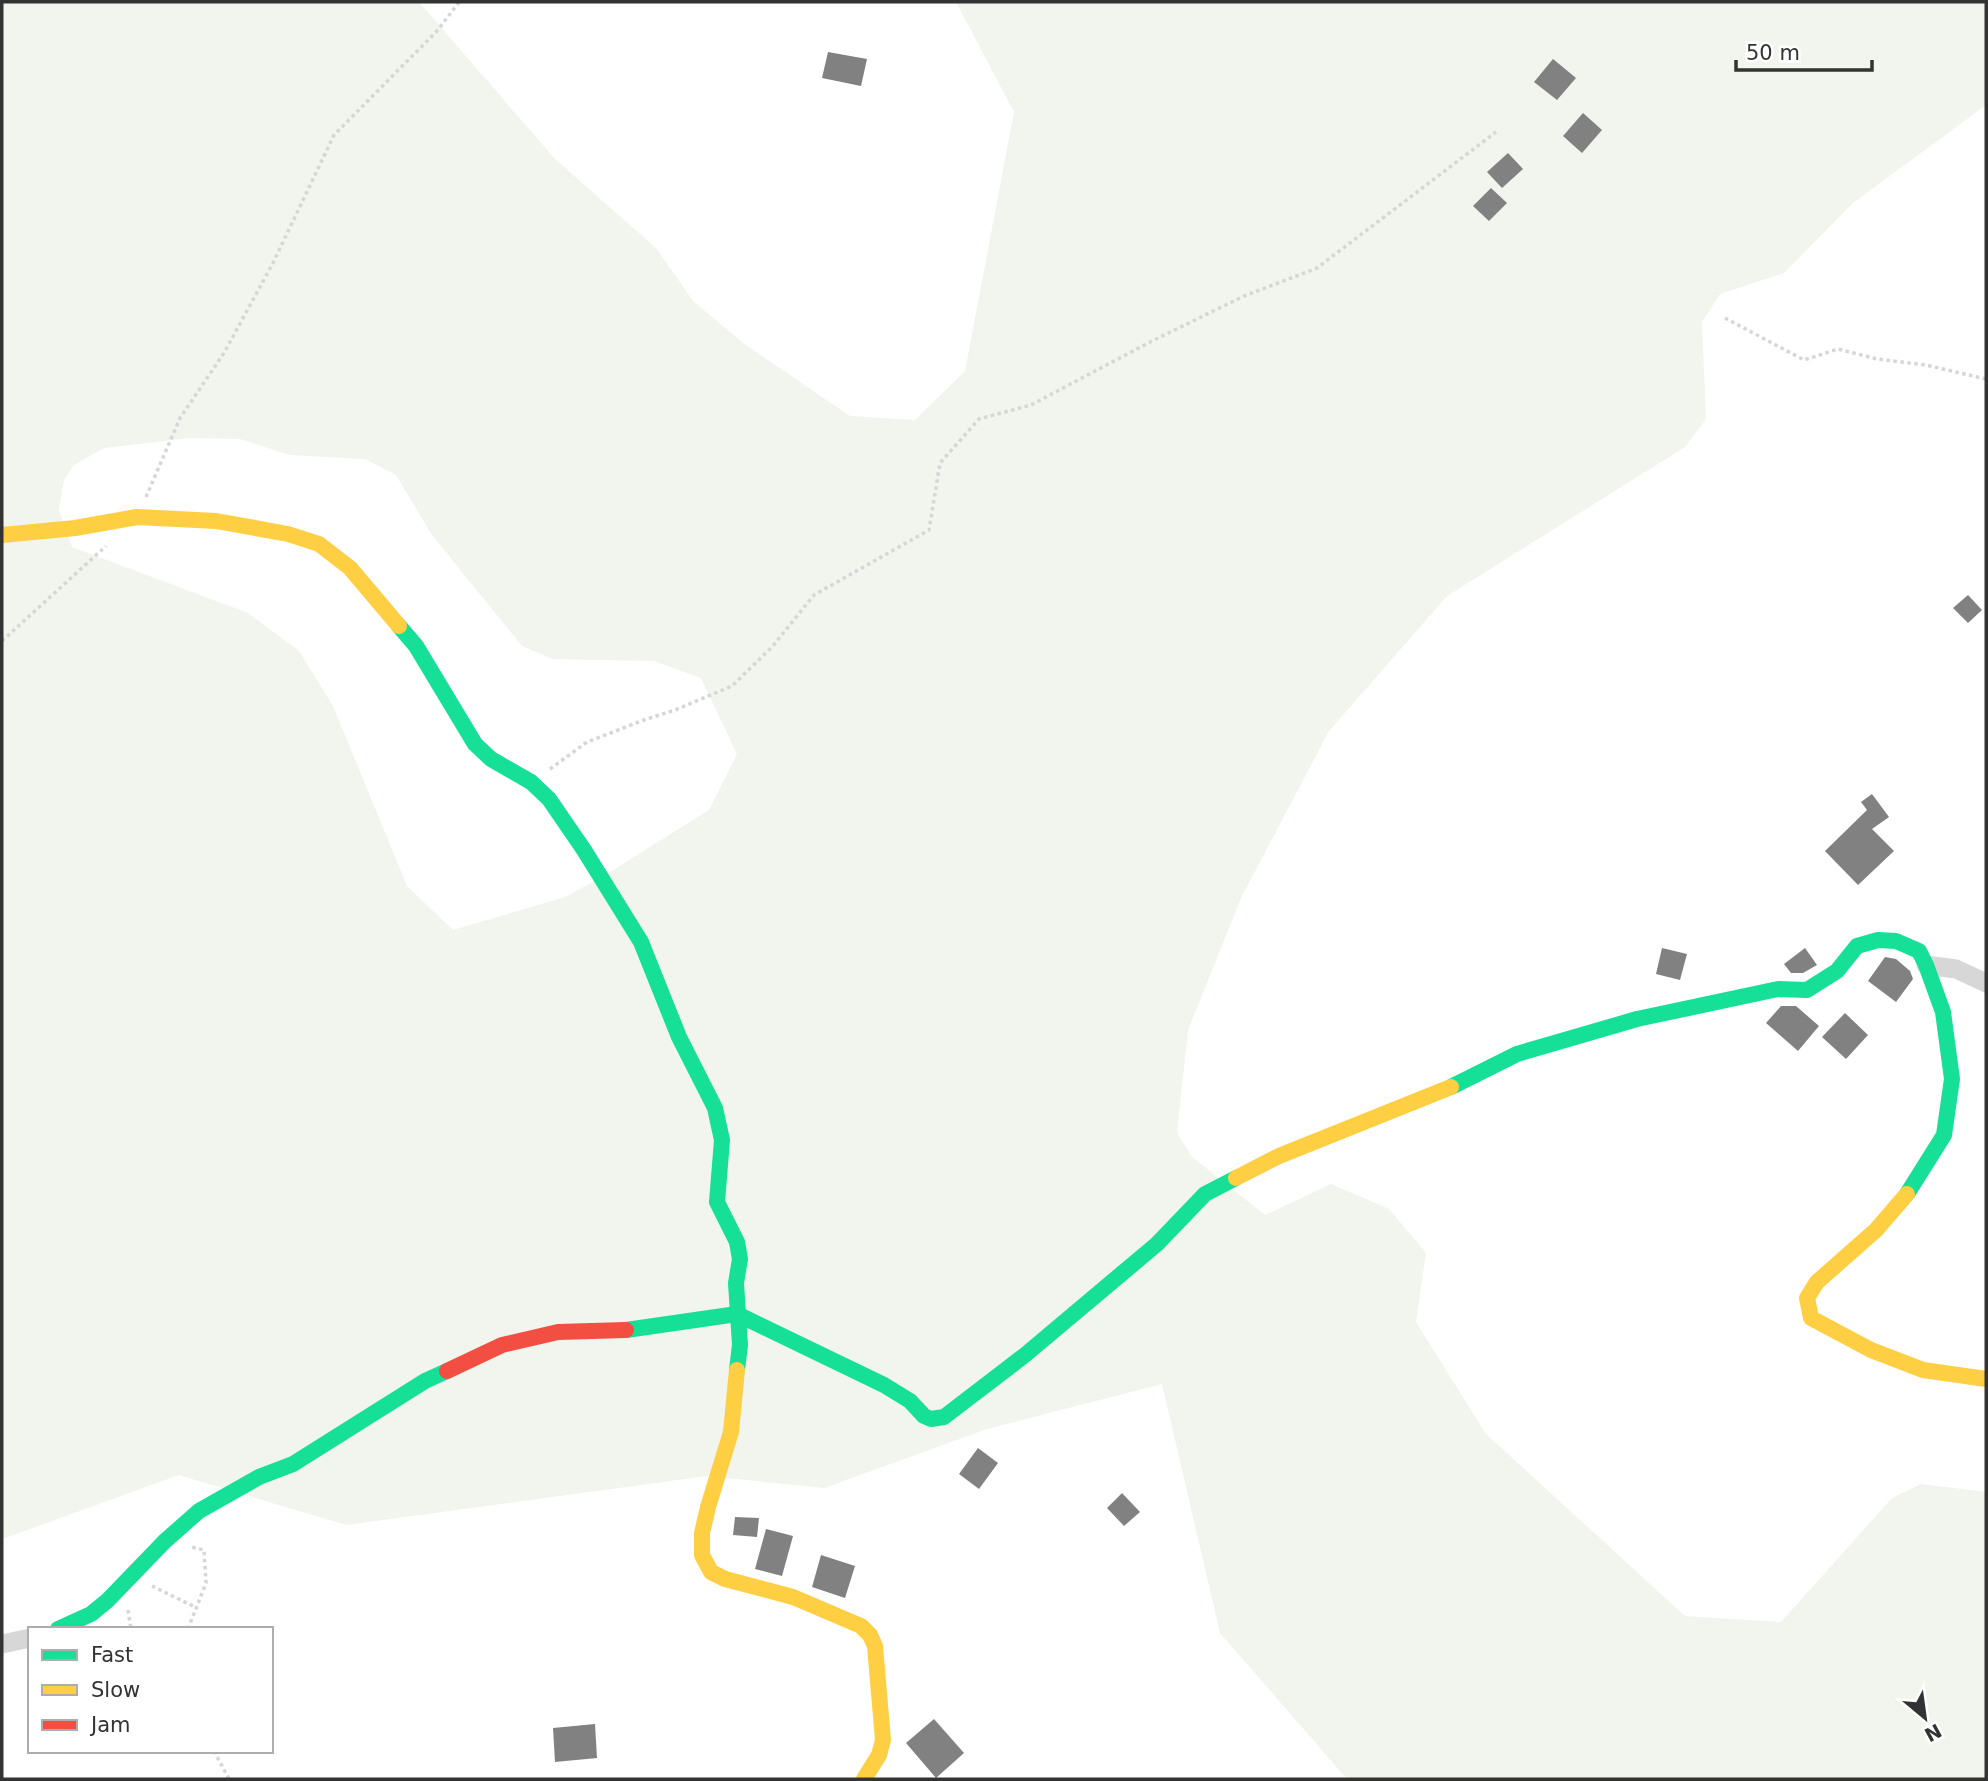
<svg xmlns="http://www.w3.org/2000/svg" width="1988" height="1781" font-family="'DejaVu Sans',sans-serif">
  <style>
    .green { fill: #f1f5ed; fill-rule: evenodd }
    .building { fill: #818181 }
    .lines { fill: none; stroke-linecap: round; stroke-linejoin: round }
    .path { stroke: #d6d6d6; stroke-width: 3.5; stroke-dasharray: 3.5 3.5; stroke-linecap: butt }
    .street { stroke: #d7d7d7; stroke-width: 19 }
    .fast { stroke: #16e098; stroke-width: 16 }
    .slow { stroke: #ffcf43; stroke-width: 16 }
    .jam { stroke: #f24e42; stroke-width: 16 }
  </style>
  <rect width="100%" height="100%" fill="#fff"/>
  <path class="green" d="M2,2H419L556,160L656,248L693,301L743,343L850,416L915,420L965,371L1014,112L956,2H1986V105L1853,203L1784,273L1720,294L1702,322L1706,419L1685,447L1447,596L1329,731L1241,898L1188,1030L1177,1133L1192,1157L1265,1215L1331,1184L1389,1209L1426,1253L1416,1322L1486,1434L1685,1616L1781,1622L1892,1498L1921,1484L1986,1492V1779H1347L1220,1633L1162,1384L987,1429L824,1488L707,1476L346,1525L179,1475L2,1539ZM189,438L240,439L290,455L365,459L396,475L432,535L522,646L553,659L654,661L701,678L737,754L709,810L602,877L565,897L453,930L407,886L333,706L299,651L248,613L72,547L59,510L64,480L74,465L104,448Z"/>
  <g class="building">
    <polygon points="828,52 867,59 861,86 822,78"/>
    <polygon points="1553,59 1576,78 1557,100 1534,82"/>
    <polygon points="1583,113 1602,130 1582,153 1563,136"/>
    <polygon points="1508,153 1523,169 1502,188 1487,172"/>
    <polygon points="1491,188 1507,203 1489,221 1473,206"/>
    <polygon points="1968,595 1982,610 1968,623 1953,608"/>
    <polygon points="1872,794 1889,817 1872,829 1894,851 1858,885 1825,851 1867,810 1861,802"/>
    <polygon points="1662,948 1687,954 1680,980 1656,974"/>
    <polygon points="1805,948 1817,965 1803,973 1791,973 1784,964"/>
    <polygon points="1885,957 1896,959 1910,971 1913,979 1896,1002 1868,981"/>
    <polygon points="1781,1006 1796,1006 1819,1026 1798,1051 1766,1023"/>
    <polygon points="1845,1013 1868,1035 1846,1059 1822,1037"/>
    <polygon points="978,1448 998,1463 979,1489 959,1474"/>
    <polygon points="1122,1493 1140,1512 1124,1526 1107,1508"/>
    <polygon points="735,1517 759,1518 757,1537 733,1535"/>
    <polygon points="766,1529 793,1536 782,1576 755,1569"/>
    <polygon points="821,1555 855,1566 845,1598 812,1587"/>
    <polygon points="934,1719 964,1753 936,1778 906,1743"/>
    <polygon points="595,1724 597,1758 555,1762 553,1728"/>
  </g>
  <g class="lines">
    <g class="path">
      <polyline points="1725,318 1804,360 1838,349 1877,359 1926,365 1986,379"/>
      <polyline points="146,497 180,418 224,353 273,263 334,135 437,31 459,2"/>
      <polyline points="2,641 106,546"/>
      <polyline points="550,769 587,742 644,720 675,710 732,686 772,647 814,595 929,530 940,463 979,419 1031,405 1152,341 1244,296 1317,268 1496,132"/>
      <polyline points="152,1586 195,1607"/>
      <polyline points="128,1610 131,1629"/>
      <polyline points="188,1629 206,1583 204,1550 191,1547"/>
      <polyline points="214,1751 229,1779"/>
    </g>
    <g class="street">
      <polyline points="1926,965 1956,969 1986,983"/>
      <polyline points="2,1644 30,1638"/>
    </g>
    <g class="fast">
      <polyline points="399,626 416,646 475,744 491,759 531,782 549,799 584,850 641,942 679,1037 715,1108 722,1140 717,1202 737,1242 740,1259 736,1283 740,1345 737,1370"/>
      <polyline points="1451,1087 1517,1054 1637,1019 1778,989 1807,990 1837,971 1857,946 1878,940 1896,941 1919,951 1926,965 1943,1012 1952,1079 1944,1135 1907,1194"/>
      <polyline points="626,1330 737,1314 884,1385 910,1401 924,1416 931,1419 944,1417 1025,1355 1157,1244 1205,1194 1236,1178"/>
      <polyline points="58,1629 91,1614 107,1601 165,1541 199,1511 259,1477 293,1464 425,1381 447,1371"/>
    </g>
    <g class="slow">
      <polyline points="2,535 75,528 137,517 216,521 288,534 319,544 350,568 399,626"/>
      <polyline points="1236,1178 1279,1156 1451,1087"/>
      <polyline points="1907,1194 1876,1230 1817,1282 1807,1298 1811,1318 1871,1350 1923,1370 1986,1379"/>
      <polyline points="737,1370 731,1432 708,1507 702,1533 702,1555 711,1572 725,1579 793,1597 861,1626 870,1635 875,1646 883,1740 879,1755 864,1779"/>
    </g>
    <polyline class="jam" points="447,1371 502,1345 558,1332 626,1330"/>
  </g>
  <rect width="1988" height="1781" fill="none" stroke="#333333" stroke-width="7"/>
  <rect x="28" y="1627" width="245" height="126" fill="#ffffff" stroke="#adadad" stroke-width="2"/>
  <rect x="42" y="1650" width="35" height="10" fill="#16e098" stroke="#adadad" stroke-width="2"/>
  <text x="91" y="1662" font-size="21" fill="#333333">Fast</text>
  <rect x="42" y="1685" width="35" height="10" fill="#ffcf43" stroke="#adadad" stroke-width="2"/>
  <text x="91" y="1697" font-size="21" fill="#333333">Slow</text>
  <rect x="42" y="1720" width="35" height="10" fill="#f24e42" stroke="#adadad" stroke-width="2"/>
  <text x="91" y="1732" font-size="21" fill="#333333">Jam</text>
  <g transform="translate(1925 1718) rotate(151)" stroke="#ffffff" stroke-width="5" paint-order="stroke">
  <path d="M0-5L12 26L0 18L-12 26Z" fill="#333333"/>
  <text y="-10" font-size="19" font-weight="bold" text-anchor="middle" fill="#333333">N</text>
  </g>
  <path d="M1736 60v10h136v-10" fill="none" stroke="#333333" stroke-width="3.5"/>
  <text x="1746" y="60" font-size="21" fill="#333333" stroke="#ffffff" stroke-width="5" paint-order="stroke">50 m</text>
</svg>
